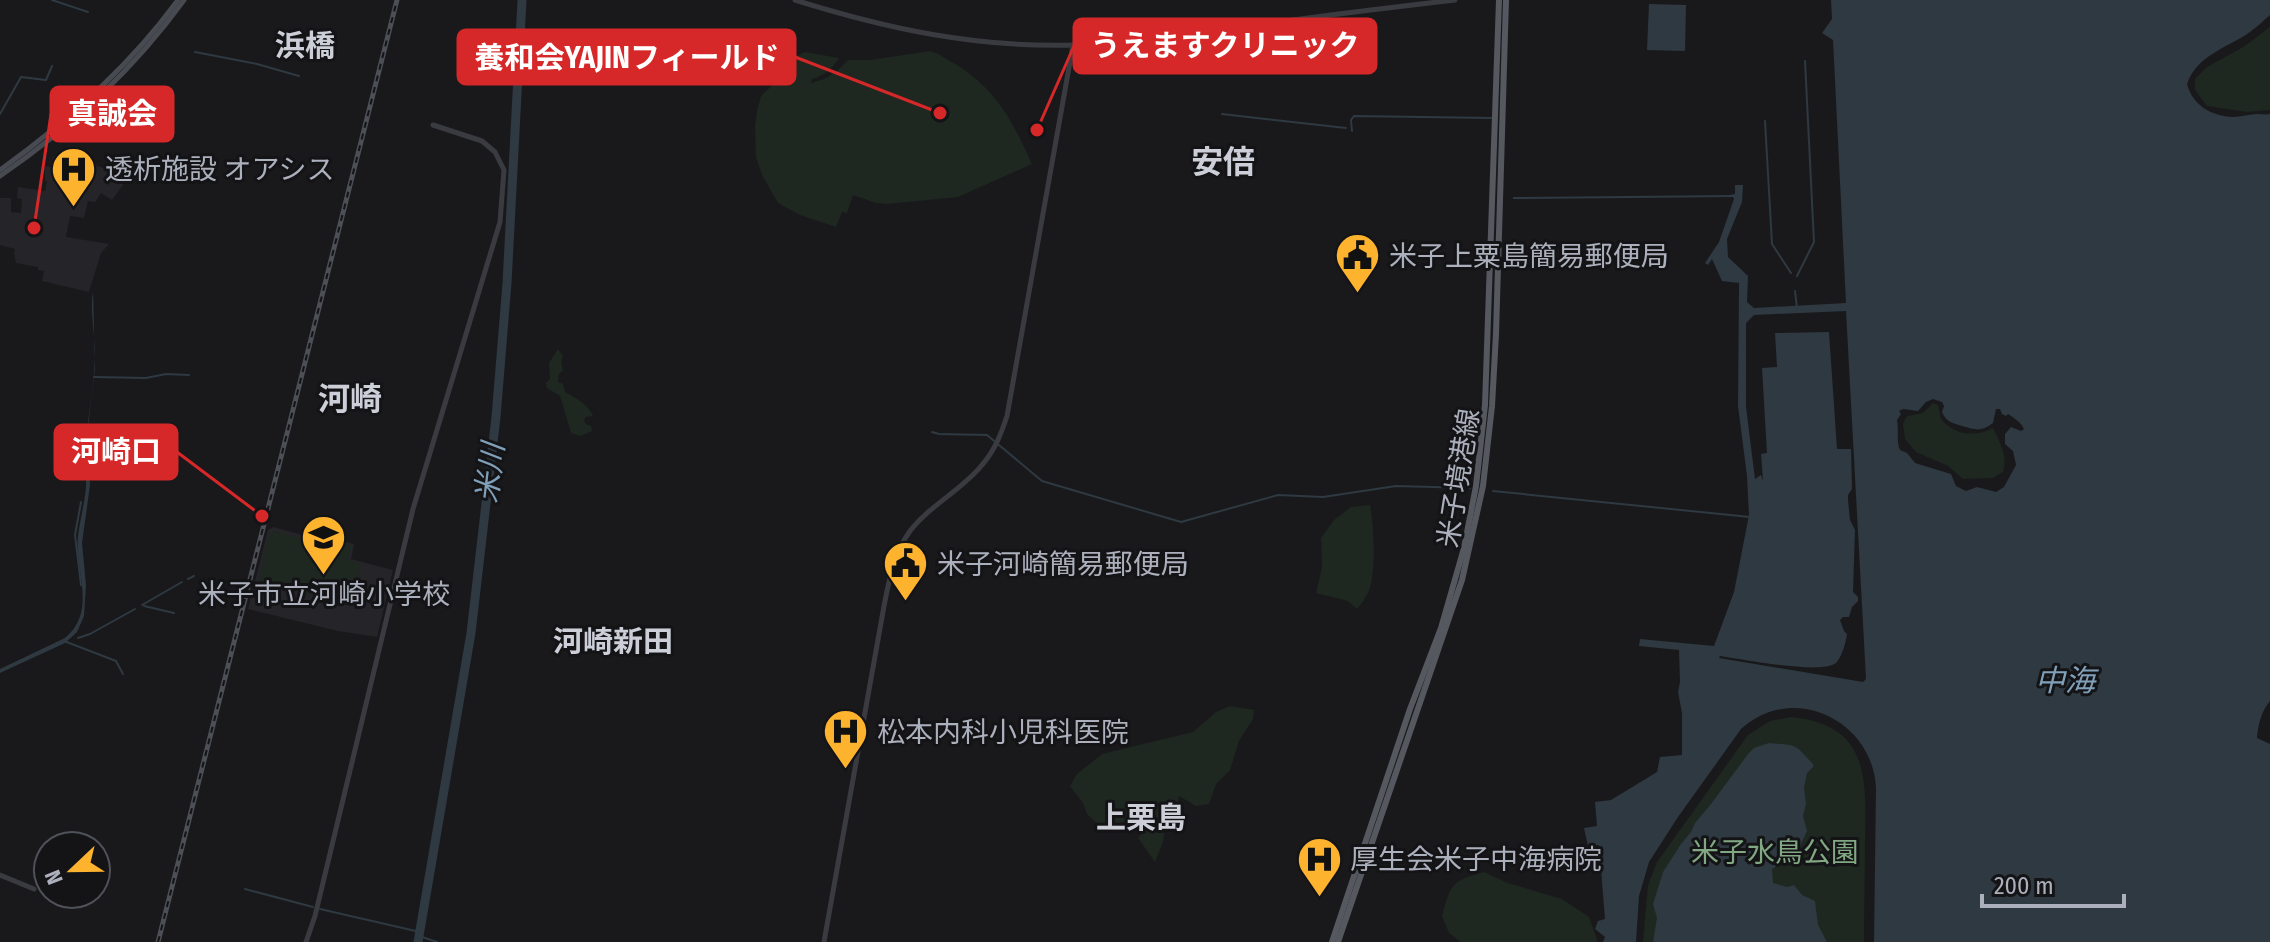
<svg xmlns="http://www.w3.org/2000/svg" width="2270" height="942" font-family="'Fira Sans Condensed','Noto Sans JP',sans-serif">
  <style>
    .built { fill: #252529 }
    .green { fill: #1e2720 }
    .water { fill: #2e3941; fill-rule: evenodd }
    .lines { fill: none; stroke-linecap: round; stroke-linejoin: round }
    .stream { stroke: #2e3941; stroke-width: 2 }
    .river { stroke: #2e3941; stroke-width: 9 }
    .tertiary { stroke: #3a3b41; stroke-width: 5 }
    .secondary { stroke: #484a51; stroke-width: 5 }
    .primary { stroke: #565860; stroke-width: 6 }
    .rail-casing { stroke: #4d4f56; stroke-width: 5 }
    .rail { stroke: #141417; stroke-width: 2; stroke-dasharray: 6; stroke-linecap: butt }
    .labels { text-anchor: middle; stroke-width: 6; stroke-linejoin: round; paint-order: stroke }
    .poi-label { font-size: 28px; fill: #abb0bc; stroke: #141417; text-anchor: start }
    .street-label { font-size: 28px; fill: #abb0bc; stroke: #141417 }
    .park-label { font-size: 28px; fill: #81a882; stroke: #141417 }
    .neighbourhood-label { font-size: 30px; font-weight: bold; fill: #cccfd8; stroke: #141417 }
    .water-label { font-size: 30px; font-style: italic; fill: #80a0b9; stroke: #141417 }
    .quarter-label { font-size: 32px; font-weight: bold; fill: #cccfd8; stroke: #141417 }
    .leader { fill: none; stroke: #d62828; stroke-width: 3 }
    .callout-dot { fill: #d62828; stroke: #141417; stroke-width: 3 }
    .callout { fill: #d62828; stroke: #d62828; stroke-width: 3 }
    .callout-label { font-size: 30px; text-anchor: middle; font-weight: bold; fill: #fff }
  </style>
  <rect width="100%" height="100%" fill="#19191c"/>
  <g class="built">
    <polygon points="53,156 82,161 129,176 112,200 101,193 95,202 88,201 84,218 70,216 66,237 109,244 101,253 89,292 42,281 44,271 38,270 38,267 16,263 14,253 15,249 0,245 0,198 11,198 11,212 21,213 22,199 17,198 18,187 45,191 47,182 45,181 45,166 51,167"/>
    <polygon points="273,527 321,540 324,536 354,544 351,559 393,570 377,637 338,631 248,609 268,530"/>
  </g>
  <g class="green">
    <polygon points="2270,27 2270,110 2247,112 2207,106 2195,90 2195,79 2207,67 2245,46"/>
    <path d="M930,51C938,53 945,58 952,62C995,87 1013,121 1032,164L958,197L887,204L876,203L853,195L847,213L842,212L836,227L800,215L778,203L762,175L756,157L755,127L757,110L761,96L789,69L797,56L805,52L839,58C833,68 824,76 812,79L811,83C828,79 837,72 848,60H870Z"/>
    <path d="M558,349L563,356L561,362L563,370L559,374L558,382L563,384L565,392C576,398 588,404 593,416L586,417L584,420L586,424L591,426L592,431L581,436L571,433L560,396L547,388L546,383L550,379L549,363Z"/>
    <path d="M1933,403L1938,405L1941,419C1955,436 1975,437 1993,428C2000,441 2008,458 2003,472L1993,478L1963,479L1948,466L1916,452L1905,439L1903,424L1905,419L1908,416L1923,413Z"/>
    <path d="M1370,505C1374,527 1377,572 1368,593C1365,599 1361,604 1357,609L1348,601L1316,593L1322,567L1321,538L1334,520L1351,507Z"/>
    <polygon points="274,531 322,543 324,539 351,546 348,560 361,564 349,606 258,582 270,534"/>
    <polygon points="1230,706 1254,710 1253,719 1239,741 1230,770 1216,784 1209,804 1196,806 1179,796 1174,823 1166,822 1163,842 1155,862 1138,838 1151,823 1135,812 1114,830 1105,831 1087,814 1083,803 1070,786 1077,774 1102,754 1193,732 1216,712"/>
    <path d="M1791,717C1871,725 1866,780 1865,842C1865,876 1864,909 1864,942H1643L1648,885L1657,862L1748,735L1770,721Z"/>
    <path d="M1484,872L1508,883L1562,899L1589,917L1598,942H1461L1449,933L1442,916C1451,884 1451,881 1484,872Z"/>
  </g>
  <g class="water">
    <path d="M1831,0H2270V15C2263,21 2257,27 2250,32C2227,48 2197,55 2187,84C2193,106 2212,116 2233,117C2241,117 2250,114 2258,114C2262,114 2266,115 2270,114V701C2261,712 2258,725 2257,738L2270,744V942H1874L1876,789C1874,721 1793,681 1741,729L1678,817L1649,862L1639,896L1636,942H1603L1605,937L1595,929L1598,921L1605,919L1599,845L1588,846L1584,828L1597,826L1595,802L1611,800L1657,772L1660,757L1682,755V713L1678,692L1680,682L1679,650L1639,646L1640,639L1714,646L1734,592L1749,515L1747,476L1738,406L1739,283L1722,281L1712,259L1708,265L1705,263L1719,242L1734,199L1733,197L1513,199V197L1730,195L1735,194V185H1743L1742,202L1727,239L1728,257L1748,276L1747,302L1754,308L1846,303L1833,40L1822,33L1832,19ZM1846,311L1866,679L1863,682L1719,658L1720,656C1742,659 1821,675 1836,663C1842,657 1846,642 1847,634L1844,631L1840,620L1843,617H1849L1852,607L1858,601V597L1853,592L1855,530L1850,520L1848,500V495L1852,489L1851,449H1837L1829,332L1775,333L1777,367L1762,368L1767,453L1761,454L1763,481L1761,475L1755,479L1746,407V323L1754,315ZM1933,399L1942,402L1944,406L1942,412C1946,422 1953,423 1962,426C1976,430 1981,432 1993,423L1996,409H2000L2002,414L2006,416L2008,414C2014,418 2021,422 2024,429L2021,431L2011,427L2005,434V444L2013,451L2016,465L2004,487L1996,492L1977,487L1966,491L1956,486L1951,474L1915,463L1907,453L1900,450C1896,441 1899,430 1897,420L1901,414L1899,411L1903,409L1918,411L1926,402Z"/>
    <polygon points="1649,4 1686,5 1685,51 1647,50"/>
    <path d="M93,291L95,368L87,436L90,485L82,543L86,585L84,616L77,632L65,643L0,673V669L65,638C98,611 74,569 78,536C80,519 85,503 86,486C87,469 84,452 84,435H86L87,429C91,402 95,375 95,348C94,328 90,310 93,291Z"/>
    <path d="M1769,743C1799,746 1793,743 1813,764V767L1807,773L1804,788L1806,804L1803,816L1807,831L1797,853L1772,869L1773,883L1787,887L1794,885L1802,895L1815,901L1818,925L1827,942H1653L1657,918L1653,904L1663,872L1681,844L1691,832L1695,823L1711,804L1748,754L1754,748Z"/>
  </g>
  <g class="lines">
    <g class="stream">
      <polyline points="52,0 88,12"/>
      <polyline points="195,52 257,64 299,76"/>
      <polyline points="0,114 21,77 46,80 52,66"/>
      <polyline points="1222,114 1346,128"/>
      <polyline points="1765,121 1772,244 1791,273"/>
      <polyline points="1352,131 1351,120 1354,116 1491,118"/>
      <polyline points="1797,276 1814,242 1805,61"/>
      <polyline points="1795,291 1797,308"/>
      <polyline points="94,377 146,378 166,374 189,375"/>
      <polyline points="932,432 939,434 987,435 1042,481 1181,522 1278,495 1323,497 1396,486 1470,488"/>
      <polyline points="1493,491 1750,517"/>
      <polyline points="81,502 75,535 81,585 84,585"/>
      <polyline points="188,579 194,576"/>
      <polyline points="142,605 182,582"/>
      <polyline points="144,606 174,613"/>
      <polyline points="78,638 90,634 135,609"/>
      <polyline points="64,641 116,661 123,674"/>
      <polyline points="245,889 313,907"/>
      <polyline points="320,909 420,932"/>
      <polyline points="419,936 437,942"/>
    </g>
    <polyline class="river" points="418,942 471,633 496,417 507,283 522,0"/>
    <g class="tertiary">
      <path d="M795,0C888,29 976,48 1075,45C1134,44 1192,34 1250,26C1318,16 1386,8 1455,0"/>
      <polyline points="0,875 34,889"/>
      <polyline points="306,942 315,916 413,509 500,222 504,170 495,152 482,141 433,125"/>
      <path d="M824,942L884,606C889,580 894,553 910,531C930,505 962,490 982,465C995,450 1001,434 1007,416L1073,45"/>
    </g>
    <g class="secondary">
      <path d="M0,170C67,122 129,67 178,0"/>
      <path d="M0,176C70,128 134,69 184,0"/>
    </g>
    <g class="primary">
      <polyline points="1332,942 1410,709 1441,628 1464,548 1476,486 1485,405 1499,0"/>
      <polyline points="1338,942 1462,580 1483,486 1492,406 1496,334 1506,0"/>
    </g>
    <defs>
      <polyline id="rail" points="158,942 397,0"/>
    </defs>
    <use href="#rail" class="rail-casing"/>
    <use href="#rail" class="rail"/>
  </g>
  <defs>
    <symbol id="hospital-pin" viewBox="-11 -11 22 30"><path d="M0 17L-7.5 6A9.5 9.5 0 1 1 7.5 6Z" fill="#feb32f" stroke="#141417"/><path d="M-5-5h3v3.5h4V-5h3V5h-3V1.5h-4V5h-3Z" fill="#111"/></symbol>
    <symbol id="civic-pin" viewBox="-11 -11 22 30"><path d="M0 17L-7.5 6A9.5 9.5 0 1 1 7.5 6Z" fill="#feb32f" stroke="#141417"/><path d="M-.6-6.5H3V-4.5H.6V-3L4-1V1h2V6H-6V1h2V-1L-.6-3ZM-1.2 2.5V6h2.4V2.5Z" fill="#111"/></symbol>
    <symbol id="school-pin" viewBox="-11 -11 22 30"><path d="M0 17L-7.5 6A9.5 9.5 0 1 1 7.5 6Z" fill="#feb32f" stroke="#141417"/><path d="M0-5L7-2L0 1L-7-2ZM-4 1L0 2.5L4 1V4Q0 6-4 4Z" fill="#111"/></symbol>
  </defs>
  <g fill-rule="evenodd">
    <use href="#hospital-pin" x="48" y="144" width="51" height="69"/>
    <use href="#civic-pin" x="1332" y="230" width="51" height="69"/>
    <use href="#school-pin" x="298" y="512" width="51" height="69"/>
    <use href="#civic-pin" x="880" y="538" width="51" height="69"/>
    <use href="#hospital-pin" x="820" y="706" width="51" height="69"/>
    <use href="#hospital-pin" x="1294" y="834" width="51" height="69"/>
  </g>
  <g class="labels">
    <g class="poi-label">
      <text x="105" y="179">透析施設 オアシス</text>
      <text x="1389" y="266">米子上粟島簡易郵便局</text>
      <text x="937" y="574">米子河崎簡易郵便局</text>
      <text x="324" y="604" text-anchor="middle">米子市立河崎小学校</text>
      <text x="877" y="742">松本内科小児科医院</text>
      <text x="1350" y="869">厚生会米子中海病院</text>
    </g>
    <g class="street-label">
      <text transform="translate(1458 478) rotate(-81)" y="10">米子境港線</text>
    </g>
    <g class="park-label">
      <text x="1775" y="862">米子水鳥公園</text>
    </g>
    <g class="neighbourhood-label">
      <text x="305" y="56">浜橋</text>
      <text x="613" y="652">河崎新田</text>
      <text x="1141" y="828">上栗島</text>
    </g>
    <g class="water-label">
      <text transform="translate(490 473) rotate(-83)" y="10">米川</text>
      <text x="2065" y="691">中海</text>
    </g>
    <g class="quarter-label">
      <text x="1223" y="173">安倍</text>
      <text x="350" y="410">河崎</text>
    </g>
  </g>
  <path class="leader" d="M1037 130L1074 46M940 113L795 57M34 228L51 114M262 516L177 452"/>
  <g class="callout-dot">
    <circle cx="1037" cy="130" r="8"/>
    <circle cx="940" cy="113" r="8"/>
    <circle cx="34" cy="228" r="8"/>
    <circle cx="262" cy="516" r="8"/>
  </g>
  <g class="callout">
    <rect x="1074" y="19" width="302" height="54" rx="8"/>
    <rect x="458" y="30" width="337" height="54" rx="8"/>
    <rect x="51" y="87" width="122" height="54" rx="8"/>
    <rect x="55" y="425" width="122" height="54" rx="8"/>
  </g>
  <g class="callout-label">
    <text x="1225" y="56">うえますクリニック</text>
    <text x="627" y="68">養和会YAJINフィールド</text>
    <text x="112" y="124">真誠会</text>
    <text x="116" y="462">河崎口</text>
  </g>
  <g transform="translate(72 870) rotate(248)"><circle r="38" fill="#141417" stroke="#505259" stroke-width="2"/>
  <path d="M0-6L14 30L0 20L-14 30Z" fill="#feb32f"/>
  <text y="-12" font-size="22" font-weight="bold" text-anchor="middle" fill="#abb0bc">N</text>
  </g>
  <path d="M1982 894v12h142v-12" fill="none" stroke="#abb0bc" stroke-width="4"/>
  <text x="1994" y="894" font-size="24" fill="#abb0bc" stroke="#141417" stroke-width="6" paint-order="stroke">200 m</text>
</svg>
